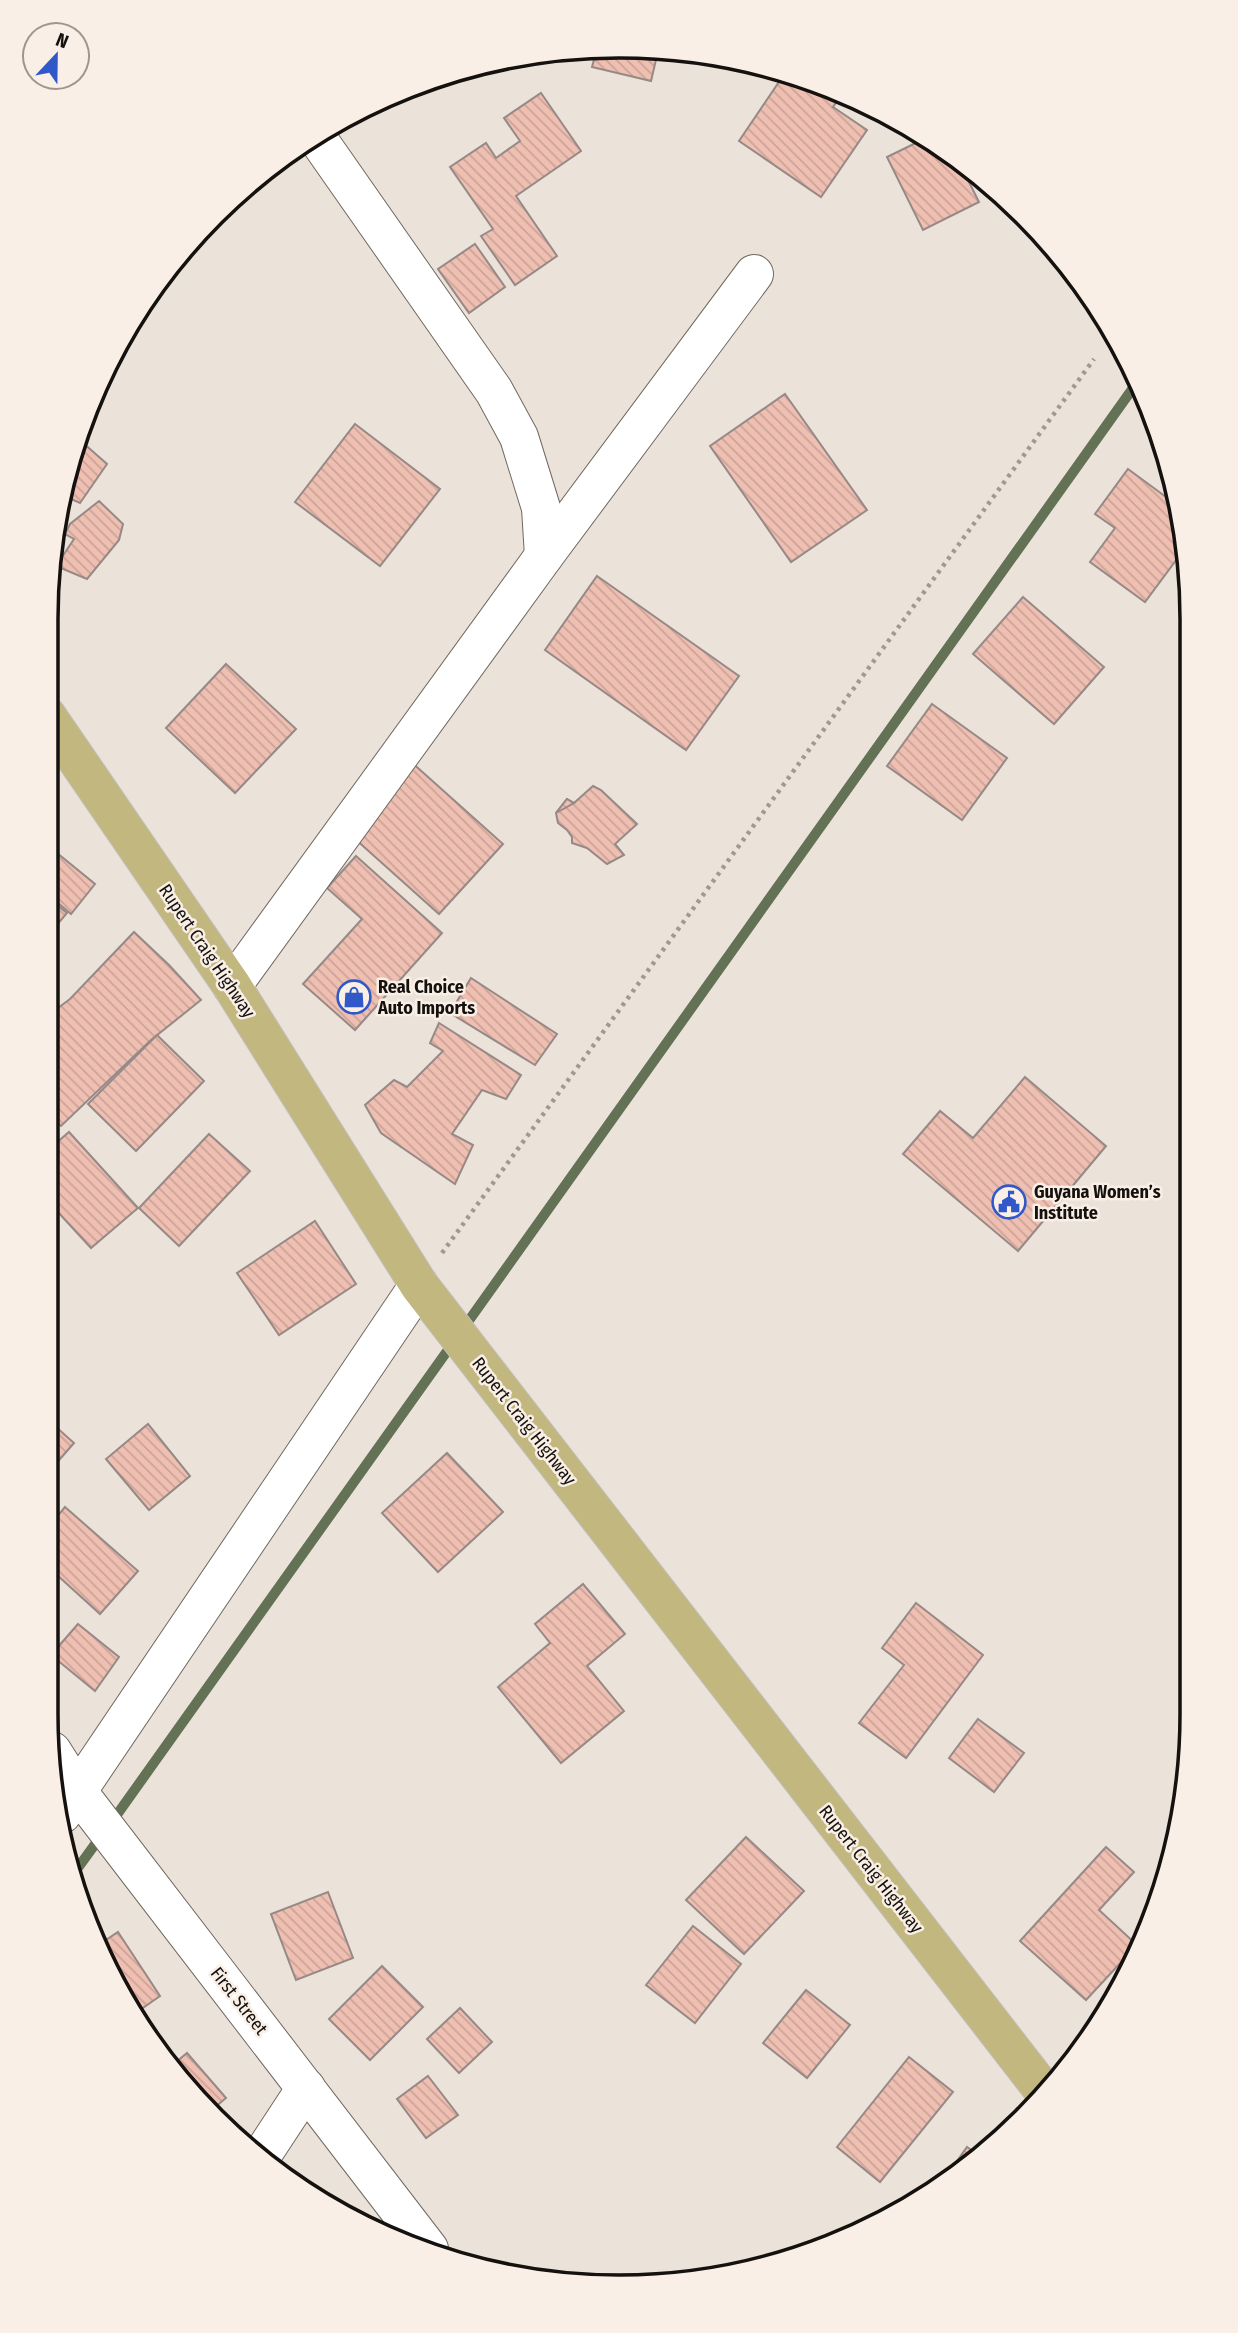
<svg xmlns="http://www.w3.org/2000/svg" width="1238" height="2333" font-family="'Fira Sans Condensed',sans-serif">
  <style>
    .lines { fill: none; stroke-linecap: round; stroke-linejoin: round }
    .stream { stroke: #637155; stroke-width: 10 }
    .building { fill: url(#building-back-hatch); stroke: #968986; stroke-width: 2 }
    .minor-casing { stroke: #706860; stroke-width: 40 }
    .major-casing { stroke: #c2c1c0; stroke-width: 40 }
    .path { stroke: #a09992; stroke-width: 4.5; stroke-dasharray: 3.5 5; stroke-linecap: butt }
    .minor { stroke: #fff; stroke-width: 38 }
    .major { stroke: #c1b77f; stroke-width: 38 }
    .labels { text-anchor: middle; stroke-width: 5; stroke-linejoin: round; paint-order: stroke }
    .street-label { font-size: 18px; fill: #14110e; stroke: #f9efe6 }
    .poi-label { font-size: 18px; font-weight: bold; fill: #14110e; stroke: #f9efe6; text-anchor: start }
    .rim { fill: none; stroke: #14110e; stroke-width: 3.5 }
  </style>
  <defs>
    <pattern id="building-back-hatch" width="6" height="6" patternUnits="userSpaceOnUse" patternTransform="scale(1.75)"><rect width="6" height="6" fill="#efbfb2"/><path d="M-1 5l2 2M0 0l6 6M5-1l2 2" fill="none" stroke="#cca398"/></pattern>
  </defs>
  <rect width="100%" height="100%" fill="#ebe2d9"/>
  <g class="lines">
    <g class="stream">
      <polyline points="111,1823 1138,381"/>
      <polyline points="72,1876 101,1836"/>
    </g>
  </g>
  <g class="building">
    <polygon points="659,47 651,81 592,67 597,49"/>
    <polygon points="785,73 812,92 818,84 840,97 833,107 867,130 821,197 739,141"/>
    <polygon points="541,93 581,151 516,196 557,256 515,285 481,236 493,229 450,167 486,143 496,158 520,141 504,118"/>
    <polygon points="924,139 959,162 979,202 923,230 887,157"/>
    <polygon points="475,244 505,287 469,313 438,269"/>
    <polygon points="785,394 867,510 791,562 710,446"/>
    <polygon points="355,424 440,489 380,566 295,502"/>
    <polygon points="82,442 107,464 80,503 69,498 60,512 58,511 65,470"/>
    <polygon points="1128,469 1177,505 1188,544 1145,602 1090,562 1115,528 1095,514"/>
    <polygon points="99,501 123,524 119,540 87,579 56,566 74,539 65,534 70,524"/>
    <polygon points="597,576 739,676 686,750 545,650"/>
    <polygon points="1023,597 1104,667 1054,724 973,654"/>
    <polygon points="226,664 296,729 235,793 166,728"/>
    <polygon points="932,704 1007,758 962,820 887,766"/>
    <polygon points="409,760 503,844 439,914 345,830"/>
    <polygon points="593,786 601,790 637,824 615,844 624,855 607,864 587,848 572,843 572,837 567,830 558,823 556,813 567,799 574,803"/>
    <polygon points="567,799 574,803 556,813"/>
    <polygon points="46,844 95,884 71,914 46,893"/>
    <polygon points="356,856 442,933 355,1030 303,984 362,919 327,888"/>
    <polygon points="46,896 67,913 46,938"/>
    <polygon points="134,932 169,965 201,1000 151,1040 61,1126 46,1113 46,1017 70,999"/>
    <polygon points="471,978 557,1034 535,1065 450,1013"/>
    <polygon points="439,1023 521,1075 506,1099 482,1090 452,1134 473,1145 455,1184 381,1133 365,1105 394,1080 407,1087 443,1051 430,1043"/>
    <polygon points="157,1035 204,1081 136,1151 88,1104"/>
    <polygon points="1025,1077 1106,1146 1018,1251 903,1154 940,1111 973,1138"/>
    <polygon points="69,1132 138,1208 91,1248 46,1199 46,1152"/>
    <polygon points="209,1134 250,1171 179,1246 139,1208"/>
    <polygon points="315,1221 356,1284 279,1335 237,1273"/>
    <polygon points="46,1418 74,1443 46,1475"/>
    <polygon points="148,1424 190,1476 149,1510 106,1459"/>
    <polygon points="447,1453 503,1512 438,1572 382,1513"/>
    <polygon points="65,1507 138,1571 100,1614 46,1565 46,1530"/>
    <polygon points="583,1584 625,1634 587,1666 624,1711 561,1763 498,1687 550,1643 535,1624"/>
    <polygon points="916,1603 983,1655 906,1758 859,1723 904,1665 882,1648"/>
    <polygon points="78,1624 119,1657 95,1691 51,1655"/>
    <polygon points="978,1719 1024,1753 994,1792 949,1758"/>
    <polygon points="746,1837 804,1891 744,1954 686,1900"/>
    <polygon points="1106,1847 1134,1872 1099,1910 1137,1945 1086,2000 1020,1941"/>
    <polygon points="328,1892 353,1958 296,1980 271,1914"/>
    <polygon points="693,1926 741,1964 695,2023 646,1985"/>
    <polygon points="118,1932 160,1996 137,2012 100,1944"/>
    <polygon points="382,1966 423,2007 370,2060 329,2019"/>
    <polygon points="806,1990 850,2025 807,2078 763,2043"/>
    <polygon points="460,2008 492,2042 459,2073 427,2039"/>
    <polygon points="187,2053 226,2098 213,2109 169,2068"/>
    <polygon points="909,2057 953,2092 880,2182 837,2147"/>
    <polygon points="428,2076 458,2115 426,2138 397,2099"/>
    <polygon points="967,2147 980,2156 945,2178"/>
  </g>
  <g class="lines">
    <defs>
      <g id="minor">
        <polyline points="315,135 494,391 519,437 541,508 544,556"/>
        <polyline points="232,986 544,556 754,274"/>
        <polyline points="52,1751 78,1792 429,2249"/>
        <polyline points="62,1814 419,1285"/>
        <polyline points="262,2155 306,2088"/>
      </g>
      <polyline id="major" points="47,716 232,986 419,1285 1046,2094"/>
    </defs>
    <use href="#minor" class="minor-casing"/>
    <use href="#major" class="major-casing"/>
    <polyline class="path" points="442,1253 1094,359"/>
    <use href="#minor" class="minor"/>
    <use href="#major" class="major"/>
  </g>
  <defs>
    <symbol id="shop-ring" viewBox="-11 -11 22 22"><circle r="9.5" fill="#f9efe6" stroke="#3058c8" stroke-width="1.5"/><path d="M-5-2.5h2.3a2.7 3.5 0 0 1 5.4 0H5L5.5 6h-11ZM-1.5-2.5h3a1.5 2.3 0 0 0-3 0Z" fill="#3058c8"/></symbol>
    <symbol id="civic-ring" viewBox="-11 -11 22 22"><circle r="9.5" fill="#f9efe6" stroke="#3058c8" stroke-width="1.5"/><path d="M-.6-6.5H3V-4.5H.6V-3L4-1V1h2V6H-6V1h2V-1L-.6-3ZM-1.2 2.5V6h2.4V2.5Z" fill="#3058c8"/></symbol>
  </defs>
  <g fill-rule="evenodd">
    <use href="#shop-ring" x="335" y="978" width="38" height="38"/>
    <use href="#civic-ring" x="990" y="1183" width="38" height="38"/>
  </g>
  <g class="labels">
    <g class="street-label">
      <text transform="translate(207 951) rotate(56)" y="6">Rupert Craig Highway</text>
      <text transform="translate(524 1421) rotate(52)" y="6">Rupert Craig Highway</text>
      <text transform="translate(871 1869) rotate(52)" y="6">Rupert Craig Highway</text>
      <text transform="translate(239 2001) rotate(52)" y="6">First Street</text>
    </g>
    <g class="poi-label">
      <text x="378" y="993">Real Choice<tspan x="378" dy="21">Auto Imports</tspan></text>
      <text x="1034" y="1198">Guyana Women’s<tspan x="1034" dy="21">Institute</tspan></text>
    </g>
  </g>
  <path d="M0 0H1238V2333H0ZM619 58H619A561 561 0 0 1 1180 619V1714A561 561 0 0 1 619 2275H619A561 561 0 0 1 58 1714V619A561 561 0 0 1 619 58Z" fill="#f9efe6" fill-rule="evenodd"/>
  <path class="rim" d="M619 58H619A561 561 0 0 1 1180 619V1714A561 561 0 0 1 619 2275H619A561 561 0 0 1 58 1714V619A561 561 0 0 1 619 58Z"/>
  <g transform="translate(56 56) rotate(22)"><circle r="33" fill="#f9efe6" stroke="#9d9690" stroke-width="2"/>
  <path d="M0-5L12 26L0 18L-12 26Z" fill="#3058c8"/>
  <text y="-10" font-size="19" font-weight="bold" text-anchor="middle" fill="#14110e">N</text>
  </g>
</svg>
